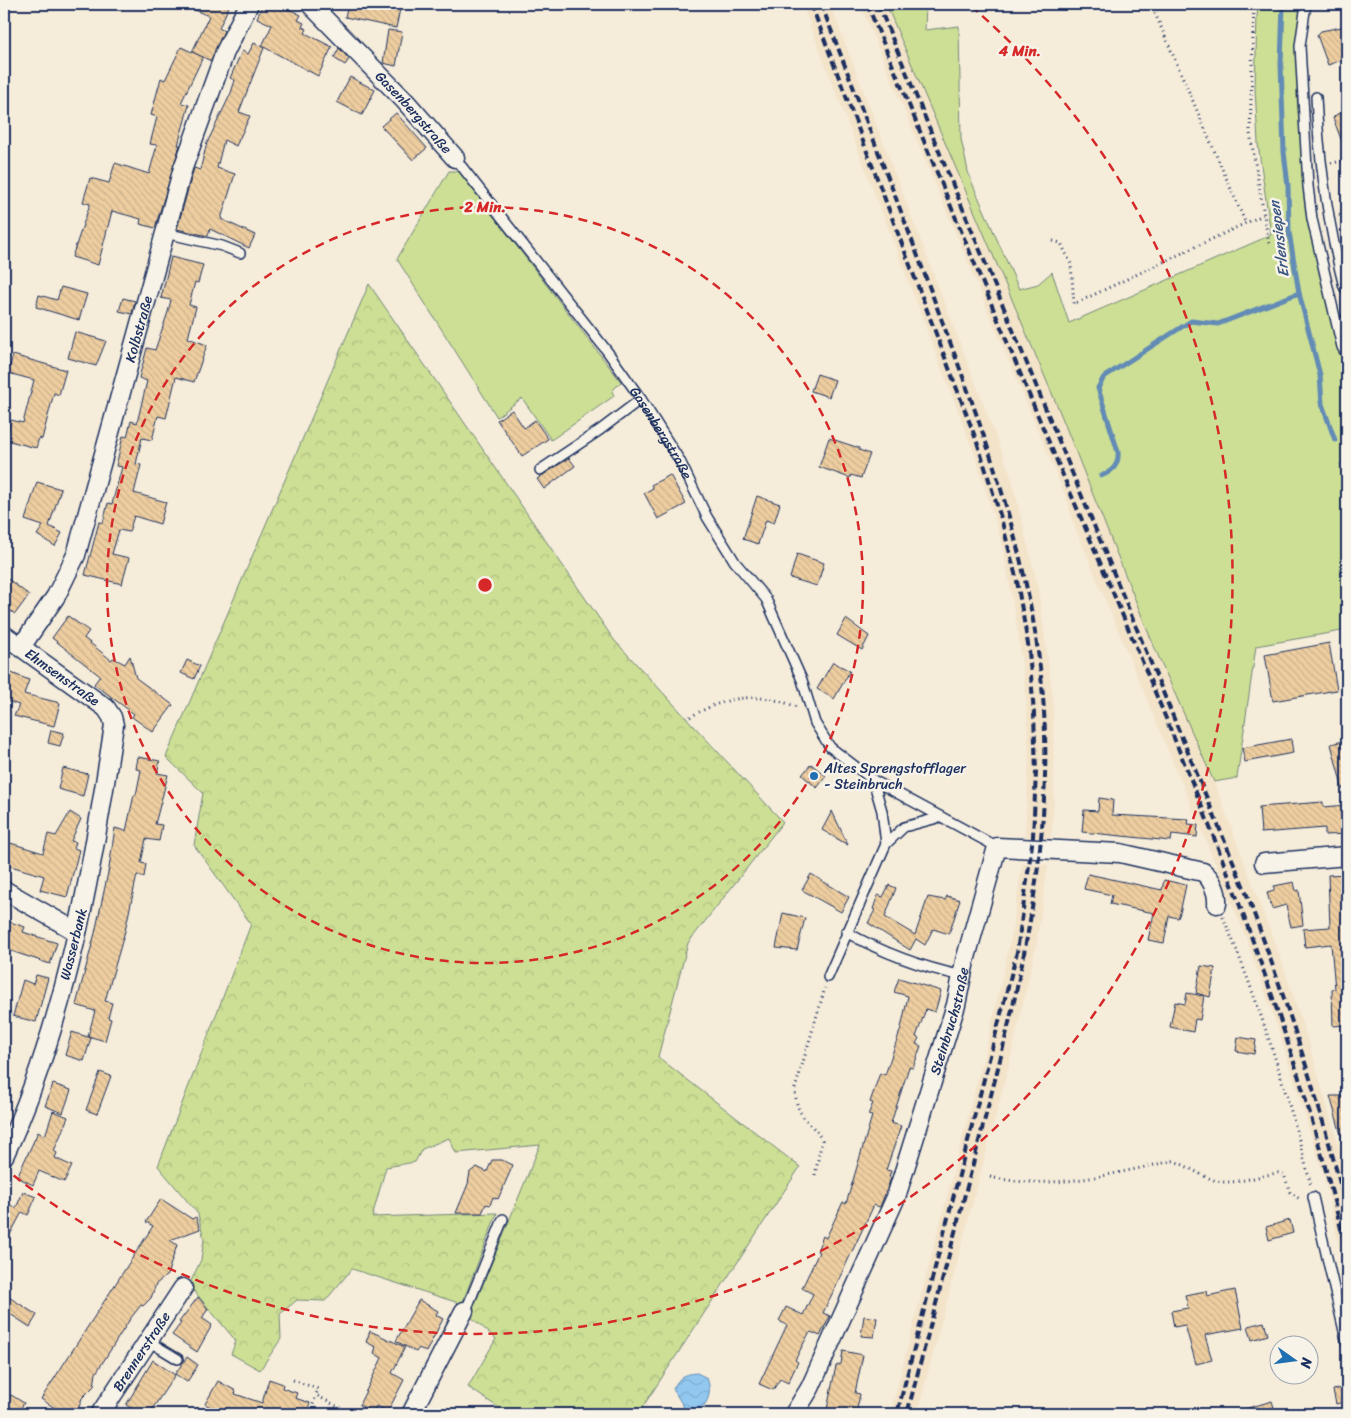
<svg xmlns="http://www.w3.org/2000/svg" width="1351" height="1418" font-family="Sriracha,sans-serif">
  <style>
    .built { fill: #f3e3c9 }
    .grass { fill: #ccdf94; stroke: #748779 }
    .forest { fill: url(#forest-crowns); stroke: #748779 }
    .water { fill: url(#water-waves); stroke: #628bb6 }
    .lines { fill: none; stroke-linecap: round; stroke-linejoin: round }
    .stream { stroke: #628bb6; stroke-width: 5 }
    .building { fill: url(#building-back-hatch); stroke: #1b2f5e }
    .lane-casing { stroke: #1b2f5e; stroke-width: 12 }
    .street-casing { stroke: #1b2f5e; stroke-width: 21 }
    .path { stroke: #1b2f5e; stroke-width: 3; stroke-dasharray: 1 4; stroke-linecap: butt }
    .lane { stroke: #f7f3e8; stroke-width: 9 }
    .street { stroke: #f7f3e8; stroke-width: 18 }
    .rail { stroke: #1b2f5e; stroke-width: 4; stroke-dasharray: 8 4; stroke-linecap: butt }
    .ring { fill: none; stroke: #d62828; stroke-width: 2.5; stroke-dasharray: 9 6 }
    .poi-dot { fill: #1f6fb2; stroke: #f7f3e8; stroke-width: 2 }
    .labels { text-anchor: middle; stroke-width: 5; stroke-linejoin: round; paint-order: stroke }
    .street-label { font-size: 14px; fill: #1b2f5e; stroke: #f7f3e8 }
    .poi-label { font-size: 14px; fill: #1b2f5e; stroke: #f7f3e8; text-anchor: start }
    .water-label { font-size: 15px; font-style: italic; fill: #395582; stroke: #f7f3e8 }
    .centre { fill: #d62828; stroke: #f7f3e8; stroke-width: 2.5 }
    .ring-label { font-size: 15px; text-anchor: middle; font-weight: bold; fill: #d62828; stroke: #f7f3e8; stroke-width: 5; stroke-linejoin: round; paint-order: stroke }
  </style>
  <defs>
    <pattern id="forest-crowns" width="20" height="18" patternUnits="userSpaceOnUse" patternTransform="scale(1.25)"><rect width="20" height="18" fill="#ccdf94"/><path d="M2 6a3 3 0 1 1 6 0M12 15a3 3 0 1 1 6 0" fill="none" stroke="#afc082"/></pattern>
    <pattern id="water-waves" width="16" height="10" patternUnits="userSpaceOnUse" patternTransform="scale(1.25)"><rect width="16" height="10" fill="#92c8f0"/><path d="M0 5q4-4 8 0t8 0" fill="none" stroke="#7dacd0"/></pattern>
    <pattern id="building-back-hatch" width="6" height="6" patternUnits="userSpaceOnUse" patternTransform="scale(1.25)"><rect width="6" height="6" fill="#eecea0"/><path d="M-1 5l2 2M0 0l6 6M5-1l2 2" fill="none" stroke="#ccb18c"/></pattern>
  </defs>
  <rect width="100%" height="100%" fill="#f5ecda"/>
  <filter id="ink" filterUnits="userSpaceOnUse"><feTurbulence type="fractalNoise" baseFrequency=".02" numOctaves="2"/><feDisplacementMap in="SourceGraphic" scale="10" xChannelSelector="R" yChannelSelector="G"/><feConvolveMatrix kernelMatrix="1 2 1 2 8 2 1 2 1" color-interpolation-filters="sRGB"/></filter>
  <g filter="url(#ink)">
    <g class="built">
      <polygon points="802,4 830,4 1011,476 1038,588 1053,699 1054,799 1051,838 1025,836 1029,756 1026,698 1019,638 1003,547 976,458"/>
      <polygon points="860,4 886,4 1059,410 1153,644 1214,782 1283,965 1310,1047 1347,1175 1347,1283 1325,1180 1280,1035 1243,930 1072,520 1068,502"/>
      <polygon points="1022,864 1048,865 1036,946 1008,1069 917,1414 890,1414 989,1036 1011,938"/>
    </g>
    <g class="grass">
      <polygon points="886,4 926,4 925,30 959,26 961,139 969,176 1019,289 1038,284 1052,272 1069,323 1271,235 1258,144 1255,88 1257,15 1259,4 1302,4 1298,28 1297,98 1309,228 1347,377 1347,461 1340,463 1343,480 1347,479 1347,630 1256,646 1237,778 1214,782 1153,644 1059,410"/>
      <polygon points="449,171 459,171 621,382 612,391 614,396 551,440 522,398 497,417 397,259"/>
    </g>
    <polygon class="forest" points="369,284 614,640 783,822 688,943 658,1057 800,1167 638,1414 508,1414 468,1387 496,1339 470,1316 540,1145 456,1153 449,1138 422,1149 415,1162 386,1167 372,1217 497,1213 462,1304 352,1269 325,1301 297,1300 280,1314 281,1339 260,1370 231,1354 236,1341 189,1285 201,1260 204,1239 198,1214 158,1166 251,924 194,845 203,793 166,757"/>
    <path class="water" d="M697,1373L707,1378C712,1391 709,1402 699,1411L685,1409L673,1389C679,1377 684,1374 697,1373Z"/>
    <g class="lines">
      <g class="stream">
        <polyline points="1299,293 1320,375 1322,404 1335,440"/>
        <path d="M1101,476C1113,471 1119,465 1118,452L1098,388L1104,377L1191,321L1218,324L1299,293L1289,232L1288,186L1284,152L1281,64L1283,4"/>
      </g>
    </g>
    <g class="building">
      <polygon points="180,4 230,4 219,28 224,31 211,61 192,52 209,16"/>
      <polygon points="263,4 279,4 301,15 298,20 304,23 302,27 307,29 305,33 332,47 318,76 262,46 272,25 257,18"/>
      <polygon points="348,4 401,4 396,28 345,17"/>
      <polygon points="1347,26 1347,58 1328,65 1317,35 1321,31"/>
      <polygon points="388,30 402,32 396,66 383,63"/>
      <polygon points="254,43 264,48 239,112 250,116 236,146 224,140 217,168 235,174 221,219 255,235 249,248 210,229 208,236 177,229 194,168 200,170 207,143 231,93 235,80 230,78 242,51 248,54"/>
      <polygon points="181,47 203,57 181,103 189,105 178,145 180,145 155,228 140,224 141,219 112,211 98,265 72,257 90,204 83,202 90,178 109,183 115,163 149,174 157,145 150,144 157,117 151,115 161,78 165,80"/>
      <polygon points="339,48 349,59 345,65 334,58"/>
      <polygon points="350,77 375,90 362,115 337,102"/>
      <polygon points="1347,112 1347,152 1346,152 1333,118 1337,114"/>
      <polygon points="396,113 427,148 413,160 381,126"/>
      <polygon points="171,257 203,265 198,283 195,282 189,305 196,307 188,338 207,345 194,382 176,377 166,418 158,416 152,440 142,438 136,464 141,465 134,493 166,502 160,524 134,516 129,532 119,530 112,554 129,558 122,584 85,575 99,522 103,523 108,503 112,504 122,467 116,466 123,436 127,437 131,421 137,423 147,381 139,378 147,348 155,350 168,312 171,300 161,298"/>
      <polygon points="61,287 87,294 79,320 36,307 39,295 57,300"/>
      <polygon points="123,298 135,301 132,314 119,311"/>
      <polygon points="75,332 106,341 96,366 68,358"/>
      <polygon points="13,355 66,370 59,395 54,393 42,439 39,438 36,448 6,440 11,420 23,423 34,380 8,373"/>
      <polygon points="817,374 835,380 829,397 811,391"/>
      <polygon points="512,410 524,428 535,420 548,439 522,456 497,420"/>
      <polygon points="829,438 859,448 859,450 870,454 861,478 851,475 850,478 819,467"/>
      <polygon points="569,458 575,466 544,489 537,479"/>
      <polygon points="670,475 686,504 658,519 644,493 653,488 651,485"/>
      <polygon points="37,482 61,489 49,526 62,533 55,546 37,535 43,526 25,520"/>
      <polygon points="757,496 780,504 774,523 766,520 758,544 743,539"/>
      <polygon points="797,554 824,563 817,586 790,578"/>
      <polygon points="4,576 29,595 15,614 4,606"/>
      <polygon points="68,616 89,631 84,638 111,660 113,658 125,664 130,656 136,678 173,705 153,732 132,717 134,714 94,684 100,676 52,638"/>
      <polygon points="846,619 869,636 862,650 837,635"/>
      <polygon points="1329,643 1337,690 1273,701 1265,655"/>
      <polygon points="187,660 200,666 194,679 181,673"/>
      <polygon points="833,662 850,671 834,699 817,689"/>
      <polygon points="9,672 29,680 24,694 60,703 54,726 14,716 19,705 4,700 4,688"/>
      <polygon points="51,730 64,733 60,746 48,743"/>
      <polygon points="1291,739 1293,753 1245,762 1242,748"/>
      <polygon points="1347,740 1347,789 1343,790 1331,744"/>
      <polygon points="138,757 160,761 157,773 168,775 155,824 162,825 159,841 146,839 141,863 146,864 144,877 137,875 125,931 105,1001 112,1003 108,1018 111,1019 105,1041 88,1036 95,1011 76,1005 95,933 109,868 115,828 126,831 134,795 136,795 141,770 136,769"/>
      <polygon points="811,764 826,776 817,788 802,775"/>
      <polygon points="63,768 88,774 83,796 58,789"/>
      <polygon points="1099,798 1113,800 1112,815 1189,819 1188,824 1198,825 1197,837 1172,834 1171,841 1082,832 1084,810 1098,811"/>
      <polygon points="1323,802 1323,807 1347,805 1347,834 1325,835 1325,828 1261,833 1259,807"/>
      <polygon points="832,811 848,845 822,830"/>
      <polygon points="70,812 81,819 71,841 76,842 74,848 79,850 67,897 40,890 44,876 4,864 4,841 43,853 48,834 56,836"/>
      <polygon points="811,874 849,897 841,912 802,890"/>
      <polygon points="1088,874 1162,890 1164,880 1186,885 1180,913 1178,918 1169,916 1164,943 1148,940 1154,913 1110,904 1112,895 1084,889"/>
      <polygon points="1347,874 1347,1025 1333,1026 1332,990 1335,989 1331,944 1305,947 1303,929 1330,927 1328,875"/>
      <polygon points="1294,882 1296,891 1299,890 1303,925 1291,927 1286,905 1272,909 1267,893 1274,891 1274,886"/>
      <polygon points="889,885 896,888 885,917 915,935 928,897 945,900 947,896 960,900 949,934 933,929 925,945 916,939 910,950 868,923 875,910 873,909 878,895 883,897"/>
      <polygon points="783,913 805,918 797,950 776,948"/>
      <polygon points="4,920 25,927 23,932 57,943 50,964 5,949 8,942 4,941"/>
      <polygon points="1201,966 1215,968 1210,997 1196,993"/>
      <polygon points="36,975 48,978 36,1022 13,1016 23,980 33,984"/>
      <polygon points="899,978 941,991 935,1012 926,1009 916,1037 919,1038 916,1044 921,1046 913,1068 909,1067 891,1123 901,1126 886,1170 891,1171 889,1177 891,1178 880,1207 874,1205 823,1313 830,1316 820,1336 811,1332 808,1335 795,1360 798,1362 788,1383 780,1379 773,1390 759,1384 787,1325 779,1321 786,1307 803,1315 813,1294 802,1288 819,1252 817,1251 823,1236 826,1238 843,1202 846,1204 872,1116 868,1115 873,1103 870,1102 880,1073 885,1075 901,1028 908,996 894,992"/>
      <polygon points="1187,993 1204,996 1200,1020 1195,1019 1193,1032 1170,1027 1175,1002 1185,1004"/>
      <polygon points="72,1032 91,1038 84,1061 65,1055"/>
      <polygon points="1238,1037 1256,1040 1254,1054 1236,1051"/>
      <polygon points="100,1072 111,1076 97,1114 86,1110"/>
      <polygon points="53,1084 71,1090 63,1113 45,1106"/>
      <polygon points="1330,1096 1347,1096 1347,1144 1344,1145"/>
      <polygon points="53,1111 68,1117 54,1151 57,1153 55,1158 72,1166 64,1182 39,1171 33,1185 17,1177 38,1132 45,1136"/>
      <polygon points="492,1160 502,1160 513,1165 498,1199 493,1197 490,1205 486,1204 482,1213 456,1213 468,1184 470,1172 477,1167 487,1172"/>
      <polygon points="23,1192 36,1197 28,1215 22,1212 4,1246 4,1202 16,1208"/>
      <polygon points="161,1199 192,1219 196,1217 200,1229 170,1240 177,1245 167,1275 156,1284 151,1298 143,1306 141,1305 130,1319 96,1373 94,1386 82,1398 78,1410 75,1414 64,1414 41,1399 153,1226 146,1222"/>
      <polygon points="1290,1220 1293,1233 1269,1240 1266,1227"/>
      <polygon points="1235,1290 1243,1328 1205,1335 1212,1360 1196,1364 1185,1325 1174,1327 1171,1311 1188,1308 1185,1295 1206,1291 1207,1296"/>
      <polygon points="4,1294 37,1315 30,1327 4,1310"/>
      <polygon points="198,1297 208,1309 202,1318 212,1325 197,1352 172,1335 181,1323 179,1322"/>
      <polygon points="419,1300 438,1311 436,1315 443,1319 426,1352 419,1348 416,1352 396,1341"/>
      <polygon points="864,1316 877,1318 874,1337 861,1336"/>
      <polygon points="1264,1322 1268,1335 1252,1340 1248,1326"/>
      <polygon points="370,1331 405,1347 392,1373 404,1380 388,1411 376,1406 373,1412 359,1405 382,1358 374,1353 376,1347 366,1342"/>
      <polygon points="843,1351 863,1355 855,1393 860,1394 856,1414 826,1414 836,1366 841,1364"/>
      <polygon points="187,1357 198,1365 187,1382 175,1374"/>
      <polygon points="153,1360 175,1375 149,1414 140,1414 126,1405"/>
      <polygon points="269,1379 283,1384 282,1388 297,1393 295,1398 310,1403 306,1414 249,1414 227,1408 224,1414 205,1404 218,1381 236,1391 235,1394 262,1403"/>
      <polygon points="1347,1387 1347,1401 1336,1404 1333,1390"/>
      <polygon points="11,1395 24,1403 17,1414 4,1407"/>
      <polygon points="1272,1401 1276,1414 1239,1414 1238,1411"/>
    </g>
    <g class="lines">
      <defs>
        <g id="lane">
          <polyline points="1306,4 1300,46 1308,186 1312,219 1342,347 1347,355"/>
          <path d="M1316,97C1319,161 1328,224 1344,287"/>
          <path id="s1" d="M455,158L607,351L641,399L680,461L707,517L735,562L766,599L802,680L815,723L830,747L873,780L997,847"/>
          <polyline points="165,233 222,246 240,253"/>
          <polyline points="1345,320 1346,342"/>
          <polyline points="540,470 600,430 641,399"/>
          <polyline points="873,780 882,811 886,844"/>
          <path d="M846,932C883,953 921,967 963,976"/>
          <polyline points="828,977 886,844 904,827 941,817"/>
          <polyline points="1313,1197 1347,1344"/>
          <polyline points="464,1311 467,1308 503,1219"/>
          <polyline points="148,1341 178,1359"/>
        </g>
        <g id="street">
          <path id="s2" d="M310,4L405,101L455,158"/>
          <path id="s3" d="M4,635L106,708L112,717L114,725C92,871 67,1021 4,1156"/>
          <path id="s4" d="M21,647L56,596L76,555L183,168L225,52L249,4"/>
          <polyline points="1264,863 1347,856"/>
          <polyline points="4,890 77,932"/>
          <path id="s5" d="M100,1414L183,1288"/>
          <polyline points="411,1414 464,1311"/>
          <path id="s6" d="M794,1414L810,1388L896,1197L956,1005L965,961L997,847L1120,853L1203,872C1212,879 1218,893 1217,904"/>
        </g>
      </defs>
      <use href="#lane" class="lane-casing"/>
      <use href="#street" class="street-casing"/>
      <g class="path">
        <polyline points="1151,4 1246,224"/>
        <polyline points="1254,4 1250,133 1269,244"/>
        <polyline points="1331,163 1343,161"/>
        <polyline points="1339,215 1347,218"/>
        <polyline points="1053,241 1061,243 1071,264 1074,304 1263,215"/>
        <path d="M690,717C727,696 757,691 797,707"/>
        <path d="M1223,917C1260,1004 1288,1094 1311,1186"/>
        <path d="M815,1175L822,1140C809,1118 796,1119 795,1089L825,988"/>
        <path d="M990,1177C1056,1191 1109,1174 1173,1161C1191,1166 1208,1183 1228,1182C1243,1182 1262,1175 1278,1173L1284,1174L1290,1192L1301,1200"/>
        <polyline points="293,1380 318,1389 316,1395 351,1414"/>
        <polyline points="310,1414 316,1395"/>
      </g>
      <use href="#lane" class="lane"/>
      <use href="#street" class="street"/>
      <g class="rail">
        <polyline points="811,4 977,442 1001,518 1017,581 1029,650 1034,714 1036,772 1033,837 1017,952 897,1414"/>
        <path d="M821,4C861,107 901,210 939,313C996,463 1050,613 1045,776C1041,902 1012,1016 980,1137C956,1229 931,1322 907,1414"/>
        <path d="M867,4C939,176 1009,349 1082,520C1184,759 1288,999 1347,1254"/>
        <path d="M878,4L1247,895C1286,999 1320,1103 1347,1211"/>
      </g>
    </g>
  </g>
  <g class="ring">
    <circle cx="485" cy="585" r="378"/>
    <path d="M971 6A756 756 0 0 1 4 1168"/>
  </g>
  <circle class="poi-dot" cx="814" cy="776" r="5"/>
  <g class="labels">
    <g class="street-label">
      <text dy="5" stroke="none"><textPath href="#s2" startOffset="150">Gasenbergstraße</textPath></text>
      <text dy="5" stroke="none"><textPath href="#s4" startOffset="342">Kolbstraße</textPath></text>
      <text dy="5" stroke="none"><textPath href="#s1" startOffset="344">Gasenbergstraße</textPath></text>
      <text dy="5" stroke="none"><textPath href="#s3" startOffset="72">Ehmsenstraße</textPath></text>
      <text transform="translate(73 944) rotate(-76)" y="5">Wasserbank</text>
      <text dy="5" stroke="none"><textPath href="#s6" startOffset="424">Steinbruchstraße</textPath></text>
      <text dy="5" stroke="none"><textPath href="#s5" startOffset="75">Brennerstraße</textPath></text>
    </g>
    <g class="poi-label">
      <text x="824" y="773">Altes Sprengstofflager<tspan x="824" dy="16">- Steinbruch</tspan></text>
    </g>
    <g class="water-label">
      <text transform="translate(1279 239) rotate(-97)" y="5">Erlensiepen</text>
    </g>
  </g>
  <circle cx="485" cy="585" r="8" class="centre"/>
  <g class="ring-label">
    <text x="1020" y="56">4 Min.</text>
    <text x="485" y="212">2 Min.</text>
  </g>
  <rect width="1351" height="1418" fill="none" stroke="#f7f3e8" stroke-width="20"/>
  <rect x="10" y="10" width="1331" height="1398" fill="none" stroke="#1b2f5e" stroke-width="2" filter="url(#ink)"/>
  <g transform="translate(1294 1360) rotate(104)"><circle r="24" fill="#f7f3e8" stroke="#9fa5b1"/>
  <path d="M0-4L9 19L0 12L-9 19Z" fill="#1f6fb2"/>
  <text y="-8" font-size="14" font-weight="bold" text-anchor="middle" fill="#1b2f5e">N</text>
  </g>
</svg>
